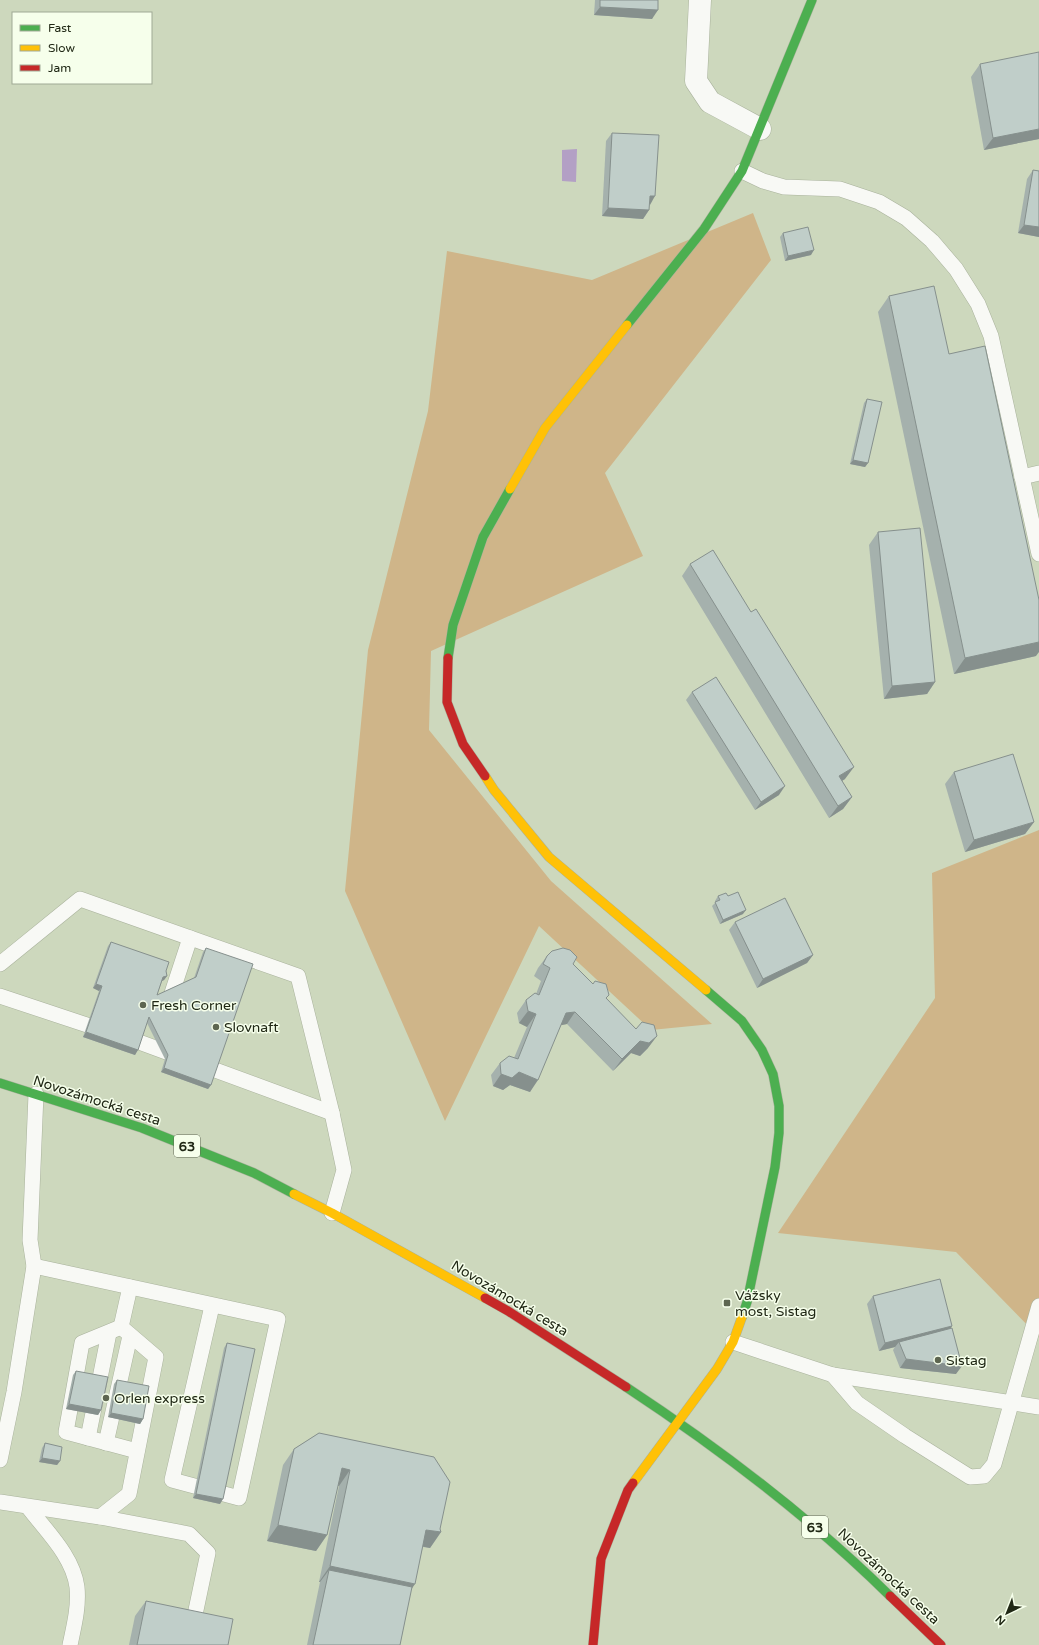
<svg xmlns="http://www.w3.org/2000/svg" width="1039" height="1645" font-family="'Varela Round',sans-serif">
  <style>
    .forest { fill: #cfb589 }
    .water { fill: #b3a0c5 }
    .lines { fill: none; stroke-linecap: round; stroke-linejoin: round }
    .lane-casing { stroke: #a9b29c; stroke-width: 16 }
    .street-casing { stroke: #a9b29c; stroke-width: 23 }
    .fast-casing { stroke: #a9b29c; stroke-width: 10 }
    .slow-casing { stroke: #a9b29c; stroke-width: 10 }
    .jam-casing { stroke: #a9b29c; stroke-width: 10 }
    .lane { stroke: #f8f9f5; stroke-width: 15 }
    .street { stroke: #f8f9f5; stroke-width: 22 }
    .fast { stroke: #4caf50; stroke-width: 9 }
    .slow { stroke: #ffc107; stroke-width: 9 }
    .jam { stroke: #c62828; stroke-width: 9 }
    .wall { fill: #a5b1ad }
    .shaded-wall { fill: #86908d }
    .building { fill: #c0cec9; stroke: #86908d }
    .poi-dot { fill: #5d6650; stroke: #f6ffeb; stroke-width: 1.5 }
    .labels { text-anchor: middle; stroke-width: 3; stroke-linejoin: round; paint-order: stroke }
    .shield { fill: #f6ffeb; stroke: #606855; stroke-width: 1 }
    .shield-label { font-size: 13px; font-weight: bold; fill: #202815 }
    .poi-label { font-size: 14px; fill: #202815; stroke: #f6ffeb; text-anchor: start }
    .street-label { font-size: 14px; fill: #202815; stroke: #f6ffeb }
  </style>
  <rect width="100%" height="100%" fill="#cdd8bd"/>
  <g class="forest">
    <polygon points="753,213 771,260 605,473 643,556 431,651 429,730 551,881 712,1024 651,1030 539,926 445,1121 345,891 368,650 428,411 447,251 592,280"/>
    <polygon points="1039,830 1039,1337 956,1252 778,1233 935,998 932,873"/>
  </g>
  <polygon class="water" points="577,149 576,182 562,181 562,150"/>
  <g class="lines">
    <defs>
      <g id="lane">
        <polyline points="742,171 763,181 784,187 840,189 879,202 906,218 932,241 956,269 978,304 991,336 1039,554"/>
        <polyline points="1022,477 1039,473"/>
        <polyline points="0,964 80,899 298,976 332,1113 344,1170 332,1213"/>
        <polyline points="0,996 87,1025"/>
        <polyline points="168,1005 190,938"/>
        <polyline points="139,1042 332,1113"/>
        <polyline points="34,1266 278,1319 239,1498 172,1480 212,1306"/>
        <polyline points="121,1327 82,1343 66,1432 137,1451"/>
        <polyline points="733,1342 833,1375 1039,1407"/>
        <polyline points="833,1375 857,1403 905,1436 970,1477 984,1476 994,1464 1039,1306"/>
        <polyline points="88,1438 109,1333"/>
        <polyline points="106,1443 130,1336"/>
        <polyline points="0,1460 14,1392 34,1266 30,1240 36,1094"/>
        <polyline points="0,1502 100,1517 129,1494 156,1357 121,1327 130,1287"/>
        <path d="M28,1507C46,1531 73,1556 77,1587C79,1607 74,1626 70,1645"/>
        <polyline points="100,1517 189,1534 208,1553 192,1629"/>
      </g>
      <polyline id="street" points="700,0 696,81 710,102 760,129"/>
      <g id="fast">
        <polyline points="627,325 704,229 742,171 812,0"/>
        <polyline points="448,658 453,625 483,537 510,489"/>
        <polyline points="706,990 742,1021 762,1050 773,1074 779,1106 779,1133 775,1167 747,1302 742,1317"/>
        <polyline points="0,1083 142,1128 254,1173 294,1194"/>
        <path d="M626,1387C720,1449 810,1517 890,1596"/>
      </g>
      <g id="slow">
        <polyline points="510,489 545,428 627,325"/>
        <polyline points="485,776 494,790 549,857 706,990"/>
        <polyline points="294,1194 332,1213 485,1298"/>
        <polyline points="633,1483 717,1369 733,1342 742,1317"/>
      </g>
      <g id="jam">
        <polyline points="448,658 447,702 463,744 485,776"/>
        <polyline points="485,1298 508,1311 626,1387"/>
        <polyline points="890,1596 941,1645"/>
        <polyline points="593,1645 601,1559 628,1490 633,1483"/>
      </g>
    </defs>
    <use href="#lane" class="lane-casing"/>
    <use href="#street" class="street-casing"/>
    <use href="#fast" class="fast-casing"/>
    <use href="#slow" class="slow-casing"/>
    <use href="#jam" class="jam-casing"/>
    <use href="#lane" class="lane"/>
    <use href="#street" class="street"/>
    <use href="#fast" class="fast"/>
    <use href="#slow" class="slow"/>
    <use href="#jam" class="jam"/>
  </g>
  <g class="wall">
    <polygon points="595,0 658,0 652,19 594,15"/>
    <polygon points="980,64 1039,139 984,150 971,77"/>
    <polygon points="612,133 649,205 649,210 643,219 602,216 606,141"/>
    <polygon points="1033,170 1039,171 1039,237 1018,233 1027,179"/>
    <polygon points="783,233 811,255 785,261 780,237"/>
    <polygon points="889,296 949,354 1036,656 954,674 878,312"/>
    <polygon points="867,399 868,463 865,467 850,464 864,403"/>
    <polygon points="878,532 935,682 927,694 884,699 869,545"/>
    <polygon points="690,564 845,779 842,781 852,797 843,809 829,818 682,576"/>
    <polygon points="692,692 779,795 755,810 686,700"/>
    <polygon points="954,772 1034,822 1025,834 965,852 945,784"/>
    <polygon points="718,896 728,896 743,914 720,924 712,906 716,902 715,901"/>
    <polygon points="735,922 813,955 807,963 757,988 729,930"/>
    <polygon points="111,942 166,971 167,976 164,980 162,981 157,995 194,978 203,952 206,948 211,1085 208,1089 161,1072 165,1059 147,1023 135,1055 83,1037 99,991 93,988 108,946"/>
    <polygon points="547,956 573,964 593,984 609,995 606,998 648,1048 640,1056 631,1053 613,1071 567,1024 561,1025 530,1092 510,1085 503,1090 493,1086 491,1075 500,1063 514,1058 527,1027 519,1023 517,1013 526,1000 536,994 541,981 534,976 538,968"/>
    <polygon points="873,1296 952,1326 950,1329 956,1374 900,1368 893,1350 895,1347 879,1351 867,1304"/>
    <polygon points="227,1343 220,1504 193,1498 224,1348"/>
    <polygon points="76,1371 101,1410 98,1415 66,1409 73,1375"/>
    <polygon points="117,1380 143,1419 140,1424 108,1417 114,1384"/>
    <polygon points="319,1433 440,1529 441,1532 430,1548 423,1547 411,1590 400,1645 307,1645 320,1582 319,1582 339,1486 338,1485 327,1535 316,1551 267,1541 283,1465 294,1449"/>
    <polygon points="45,1443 60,1461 57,1465 39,1462 42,1448"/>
    <polygon points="146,1601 228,1645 129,1645 135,1616"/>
  </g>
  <g class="shaded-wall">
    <polygon points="600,7 658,10 652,19 594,15"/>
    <polygon points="1039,129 1039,139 984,150 993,138"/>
    <polygon points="650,196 655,196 650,205"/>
    <polygon points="608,208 649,210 643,219 602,216"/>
    <polygon points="1024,225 1039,227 1039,237 1018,233"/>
    <polygon points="814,250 811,255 785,261 788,256"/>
    <polygon points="853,460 868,463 865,467 850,464"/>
    <polygon points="1039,642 1039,652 1036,656 954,674 965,658"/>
    <polygon points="935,682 927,694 884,699 892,686"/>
    <polygon points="854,767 845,779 830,788 839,776"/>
    <polygon points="785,786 779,795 755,810 761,802"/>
    <polygon points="852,797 843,809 829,818 838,806"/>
    <polygon points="1034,822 1025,834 965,852 974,840"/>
    <polygon points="746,910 743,914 720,924 723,920"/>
    <polygon points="813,955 807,963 757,988 763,979"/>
    <polygon points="167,976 164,980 160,982 163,977"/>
    <polygon points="96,984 102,986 99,991 93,988"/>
    <polygon points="528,1011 536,1014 527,1027 519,1023"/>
    <polygon points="575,1012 567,1024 557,1026 566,1013"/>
    <polygon points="86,1032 138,1050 135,1055 83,1037"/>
    <polygon points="657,1036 648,1048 640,1056 631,1053 613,1071 622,1059 640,1041"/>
    <polygon points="164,1068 211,1085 208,1089 161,1072"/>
    <polygon points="519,1072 538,1080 530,1092 510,1085 503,1090 493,1086 501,1074"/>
    <polygon points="952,1326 946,1335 899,1342 895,1347 879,1351 885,1343"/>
    <polygon points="906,1359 962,1366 956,1374 900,1368"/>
    <polygon points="69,1404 101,1410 98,1415 66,1409"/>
    <polygon points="111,1413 143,1419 140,1424 108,1417"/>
    <polygon points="42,1458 60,1461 57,1465 39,1462"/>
    <polygon points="342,1468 350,1470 339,1486 331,1483"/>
    <polygon points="196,1494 223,1499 220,1504 193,1498"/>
    <polygon points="278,1525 327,1535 316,1551 267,1541"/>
    <polygon points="426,1530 441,1532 430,1548 415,1545"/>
    <polygon points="330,1566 415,1584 404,1600 329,1570 320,1582 319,1582"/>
  </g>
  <g class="building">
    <polygon points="600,0 658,0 658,10 600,7"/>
    <polygon points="1039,52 1039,129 993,138 980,64"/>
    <polygon points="612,133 659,135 655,196 650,196 649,210 608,208"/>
    <polygon points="1033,170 1039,171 1039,227 1024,225"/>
    <polygon points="808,227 814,250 788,256 783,233"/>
    <polygon points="934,286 949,354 985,346 1039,600 1039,642 965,658 889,296"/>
    <polygon points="867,399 882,402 868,463 853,460"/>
    <polygon points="920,528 935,682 892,686 878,532"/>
    <polygon points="713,550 751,612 756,609 854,767 839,776 852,797 838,806 690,564"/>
    <polygon points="716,677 785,786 761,802 692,692"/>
    <polygon points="1013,754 1034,822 974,840 954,772"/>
    <polygon points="738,892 746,910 723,920 715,902 720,900 718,896 726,893 728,896"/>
    <polygon points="785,898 813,955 763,979 735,922"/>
    <polygon points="111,942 169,962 166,971 167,976 163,977 157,995 196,977 206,948 253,964 211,1085 164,1068 168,1055 149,1017 138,1050 86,1032 102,986 96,984"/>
    <polygon points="563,948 570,950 577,957 573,964 593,984 595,981 606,984 609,995 606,998 636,1029 642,1022 654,1025 657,1036 649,1043 640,1041 622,1059 575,1012 566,1013 538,1080 519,1072 512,1078 501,1074 500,1063 509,1056 518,1059 536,1014 528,1011 526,1000 535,993 539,995 550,968 543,964 547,956 552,951"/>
    <polygon points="940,1279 952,1326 885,1343 873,1296"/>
    <polygon points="952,1328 962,1366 906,1359 899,1342"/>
    <polygon points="227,1343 255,1349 223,1499 196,1494"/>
    <polygon points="76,1371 108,1377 101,1410 69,1404"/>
    <polygon points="117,1380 149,1386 143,1419 111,1413"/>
    <polygon points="319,1433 434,1457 450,1482 440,1529 441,1532 426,1530 415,1584 330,1566 350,1470 342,1468 327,1535 278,1525 294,1449"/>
    <polygon points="45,1443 62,1447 60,1461 42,1458"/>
    <polygon points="329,1570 412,1587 400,1645 313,1645"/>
    <polygon points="146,1601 233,1619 228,1645 137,1645"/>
  </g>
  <g class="poi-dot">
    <circle cx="143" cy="1005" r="4"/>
    <circle cx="216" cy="1027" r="4"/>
    <rect x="723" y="1299" width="8" height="8" rx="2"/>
    <circle cx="938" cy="1360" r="4"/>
    <circle cx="106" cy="1398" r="4"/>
  </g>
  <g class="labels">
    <g class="shield">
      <rect x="174" y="1135" width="26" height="22" rx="3"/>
      <rect x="802" y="1516" width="26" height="22" rx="3"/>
    </g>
    <g class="shield-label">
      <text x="187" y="1151">63</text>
      <text x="815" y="1532">63</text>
    </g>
    <g class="poi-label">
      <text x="151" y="1010">Fresh Corner</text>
      <text x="224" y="1032">Slovnaft</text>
      <text x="735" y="1300">Vážsky<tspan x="735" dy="16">most, Sistag</tspan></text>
      <text x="946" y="1365">Sistag</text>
      <text x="114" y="1403">Orlen express</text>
    </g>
    <g class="street-label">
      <text transform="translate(97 1100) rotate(18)" y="5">Novozámocká cesta</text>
      <text transform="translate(510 1298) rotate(31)" y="5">Novozámocká cesta</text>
      <text transform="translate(889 1576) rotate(43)" y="5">Novozámocká cesta</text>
    </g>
  </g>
  <rect x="12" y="12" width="140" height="72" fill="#f6ffeb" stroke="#a0a995"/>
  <rect x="20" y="25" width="20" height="6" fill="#4caf50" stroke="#a0a995"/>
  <text x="48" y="32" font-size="12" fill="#202815">Fast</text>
  <rect x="20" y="45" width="20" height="6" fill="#ffc107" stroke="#a0a995"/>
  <text x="48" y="52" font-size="12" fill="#202815">Slow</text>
  <rect x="20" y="65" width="20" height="6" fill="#c62828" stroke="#a0a995"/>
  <text x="48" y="72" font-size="12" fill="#202815">Jam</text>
  <g transform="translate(1007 1613) rotate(223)" stroke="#f6ffeb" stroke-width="3" paint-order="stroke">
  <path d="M0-3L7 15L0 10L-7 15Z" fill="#202815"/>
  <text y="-6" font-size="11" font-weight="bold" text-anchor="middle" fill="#202815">N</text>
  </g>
</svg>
